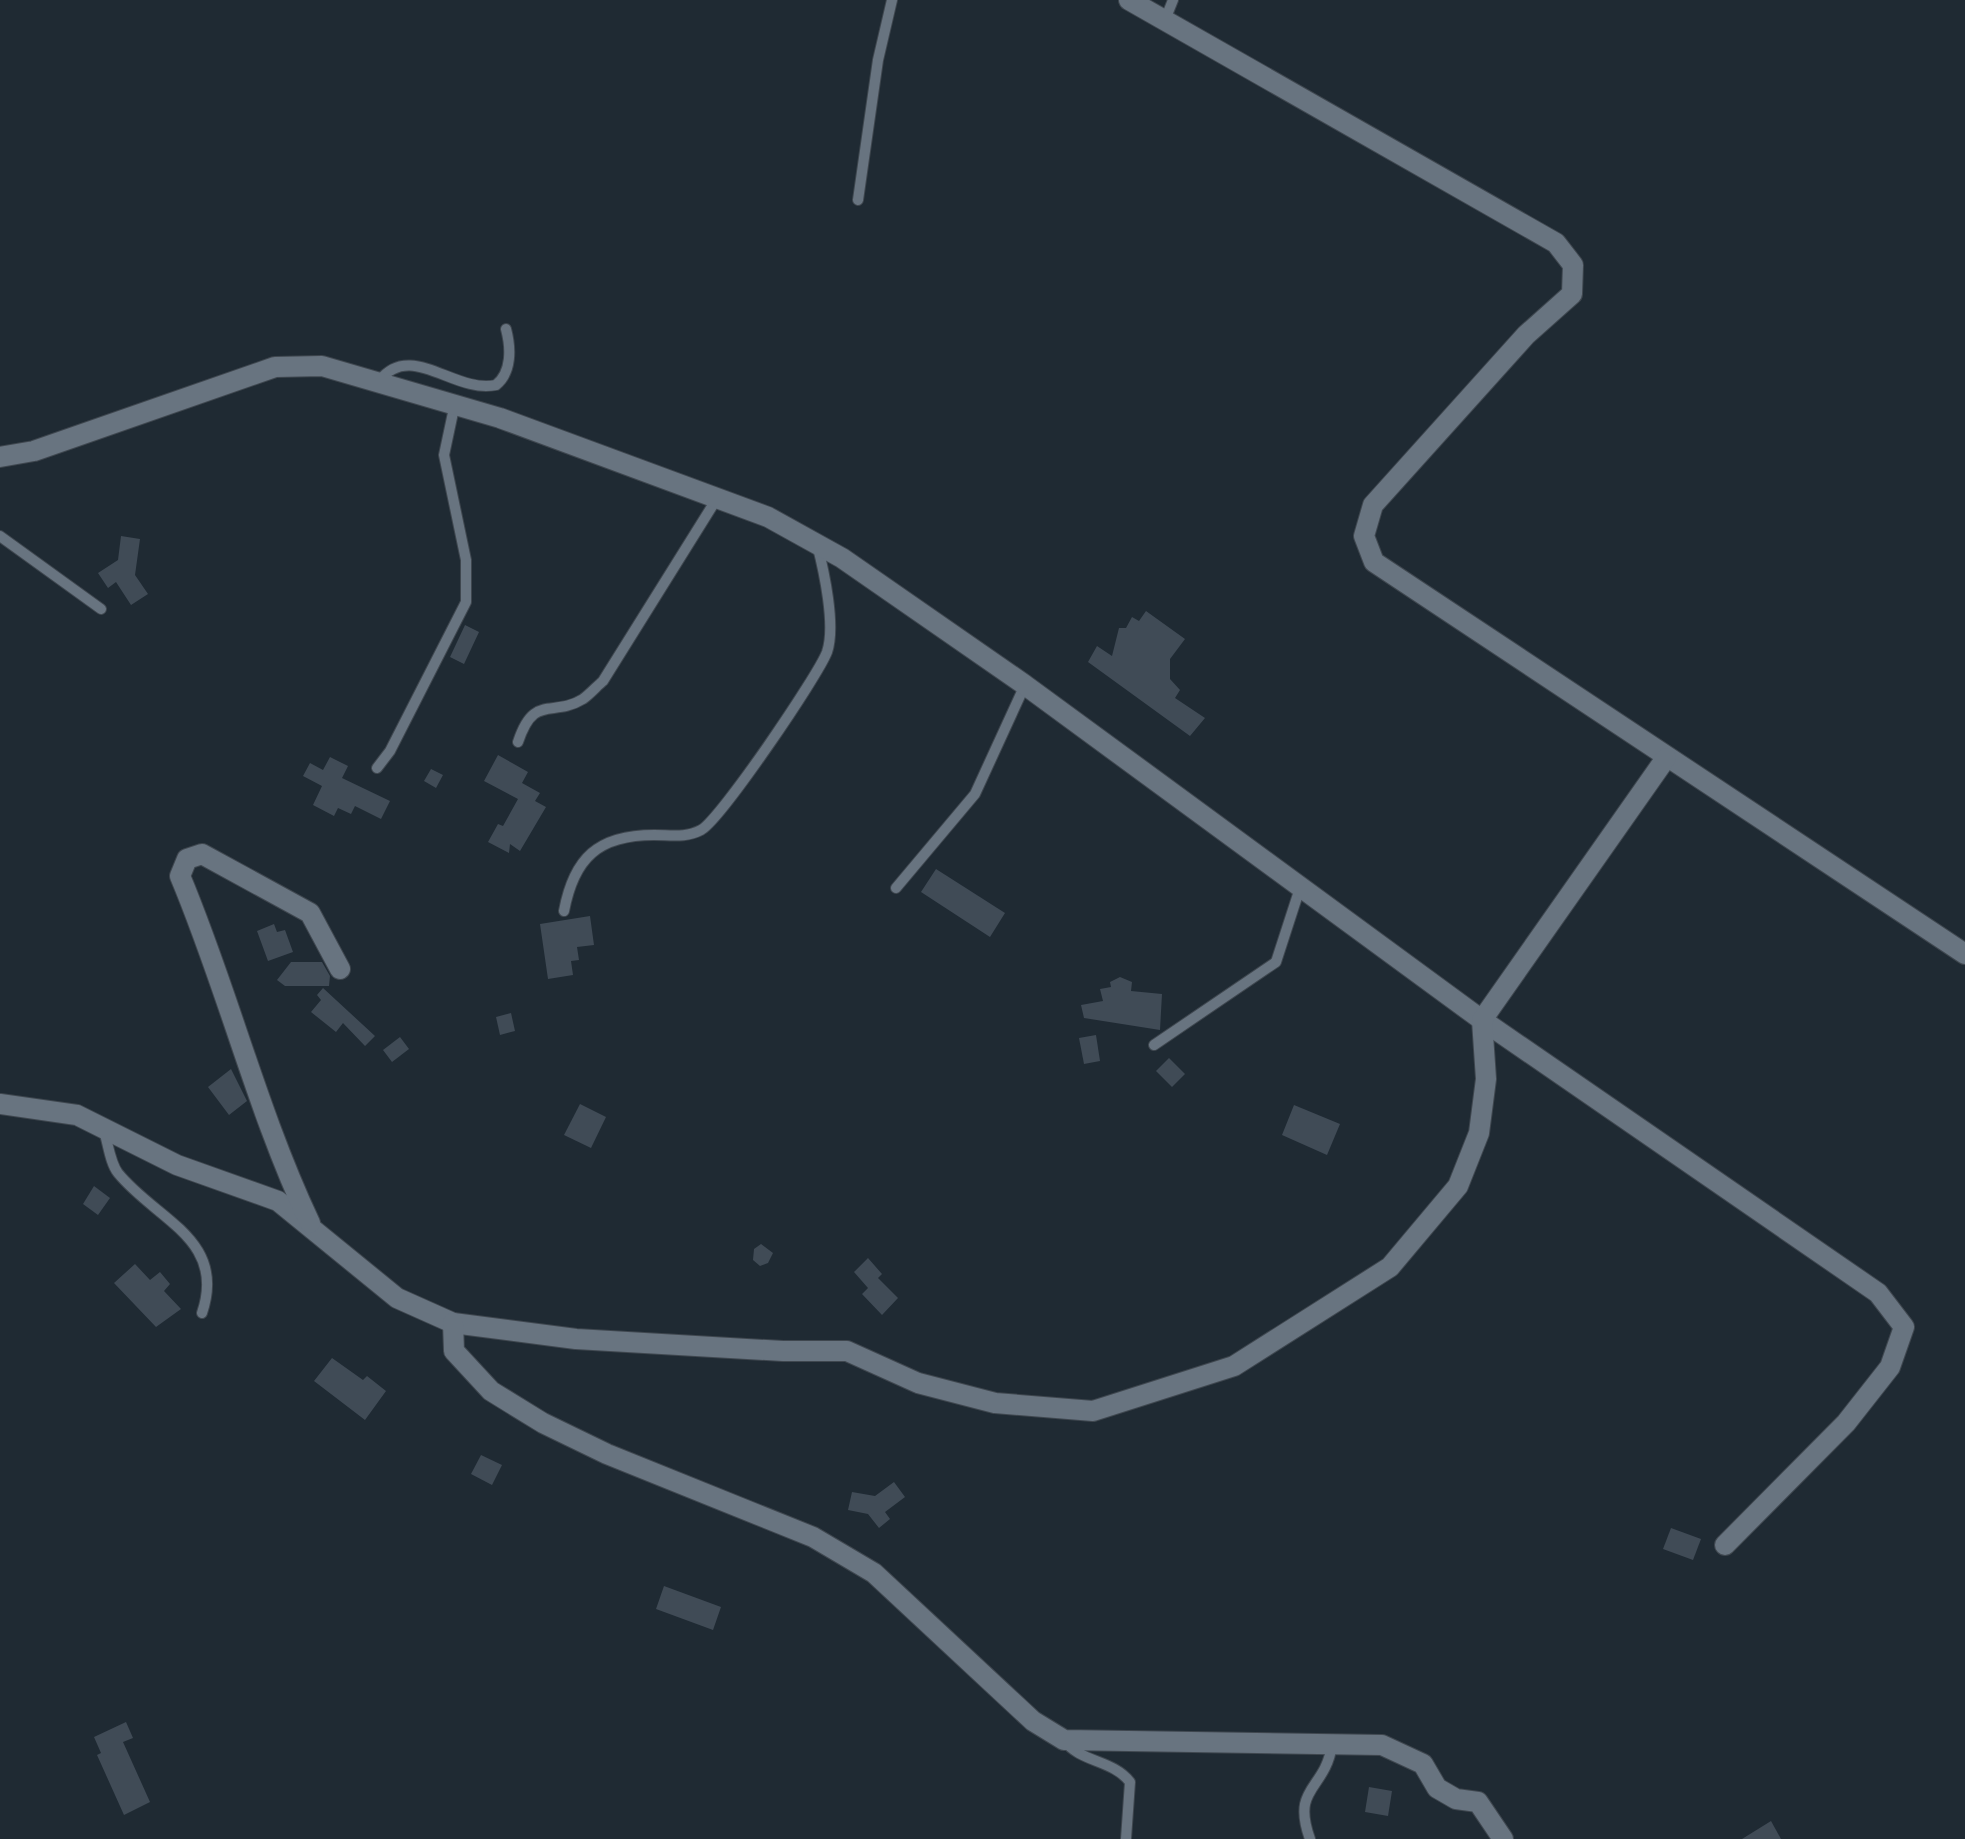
<svg xmlns="http://www.w3.org/2000/svg" width="1965" height="1839" font-family="'Space Grotesk',sans-serif">
  <style>
    .building { fill: #404b56 }
    .lines { fill: none; stroke-linecap: round; stroke-linejoin: round }
    .service-casing { stroke: #3f474f; stroke-width: 12 }
    .minor-casing { stroke: #3f474f; stroke-width: 22 }
    .service { stroke: #687480; stroke-width: 10 }
    .minor { stroke: #687480; stroke-width: 20 }
  </style>
  <rect width="100%" height="100%" fill="#1f2a33"/>
  <g class="building">
    <polygon points="121,536 140,539 135,575 148,594 131,605 116,582 108,588 98,573 118,560"/>
    <polygon points="1146,611 1185,639 1170,659 1170,679 1180,690 1175,698 1205,718 1190,736 1088,662 1097,646 1112,656 1119,628 1126,628 1132,617 1139,621"/>
    <polygon points="465,625 479,632 464,664 450,657"/>
    <polygon points="498,755 528,772 522,783 540,793 535,801 546,807 520,851 510,844 509,853 488,842 498,824 503,826 518,799 484,781"/>
    <polygon points="330,757 348,766 342,778 390,801 381,819 355,806 351,814 338,808 334,816 313,805 322,786 303,776 310,763 323,770"/>
    <polygon points="431,769 443,775 436,788 424,781"/>
    <polygon points="936,869 1005,913 990,937 921,892"/>
    <polygon points="590,916 594,945 577,947 579,960 571,961 573,975 548,979 540,924"/>
    <polygon points="274,924 277,932 285,930 293,952 268,961 257,931"/>
    <polygon points="291,962 322,962 330,976 329,986 285,986 277,980"/>
    <polygon points="1120,977 1132,982 1131,991 1162,994 1160,1030 1084,1018 1081,1005 1103,1001 1100,989 1111,987 1110,982"/>
    <polygon points="323,988 375,1036 365,1046 343,1023 336,1032 311,1012 321,1000 317,995"/>
    <polygon points="511,1013 515,1031 500,1035 496,1017"/>
    <polygon points="1096,1035 1100,1061 1084,1064 1079,1038"/>
    <polygon points="400,1037 409,1049 392,1062 383,1050"/>
    <polygon points="1169,1058 1185,1074 1172,1087 1156,1071"/>
    <polygon points="231,1069 247,1101 229,1115 208,1087"/>
    <polygon points="580,1104 606,1117 591,1148 564,1135"/>
    <polygon points="1294,1105 1340,1124 1327,1155 1282,1135"/>
    <polygon points="94,1186 110,1198 98,1215 83,1204"/>
    <polygon points="761,1244 773,1253 768,1263 760,1266 753,1260 754,1249"/>
    <polygon points="868,1258 882,1274 878,1278 898,1298 882,1315 862,1294 868,1288 854,1272"/>
    <polygon points="135,1264 150,1280 160,1272 170,1284 164,1291 181,1309 156,1327 114,1283"/>
    <polygon points="332,1358 363,1380 367,1376 386,1391 365,1420 314,1381"/>
    <polygon points="481,1455 502,1465 492,1485 471,1474"/>
    <polygon points="894,1482 905,1497 885,1512 890,1519 879,1528 868,1514 848,1510 852,1492 875,1496"/>
    <polygon points="1671,1528 1701,1539 1693,1560 1663,1549"/>
    <polygon points="664,1586 721,1607 713,1630 656,1609"/>
    <polygon points="126,1722 133,1738 123,1742 150,1802 124,1815 97,1755 101,1753 94,1737"/>
    <polygon points="1369,1787 1392,1791 1388,1816 1365,1812"/>
    <polygon points="1771,1821 1781,1839 1742,1839"/>
  </g>
  <g class="lines">
    <defs>
      <g id="service">
        <polyline points="1165,20 1173,0"/>
        <polyline points="858,200 878,60 892,0"/>
        <path d="M379,381C411,340 454,394 496,385C512,372 511,348 506,329"/>
        <polyline points="0,536 101,609"/>
        <path d="M518,742C534,693 552,718 583,699C590,694 597,686 603,681L716,500"/>
        <polyline points="377,768 390,751 466,602 466,560 444,455 454,408"/>
        <polyline points="896,888 975,794 1025,685"/>
        <path d="M564,911C574,858 598,835 654,835C671,835 686,838 701,830C720,820 818,676 827,652C836,626 824,571 817,544"/>
        <polyline points="1154,1045 1276,962 1300,888"/>
        <path d="M104,1131C108,1143 110,1163 118,1173C156,1220 227,1239 202,1313"/>
        <path d="M1064,1740C1080,1763 1112,1759 1130,1782L1126,1839"/>
        <path d="M1310,1839C1291,1786 1325,1791 1332,1745"/>
      </g>
      <g id="minor">
        <polyline points="1129,0 1556,243 1573,265 1572,294 1526,335 1373,505 1364,536 1374,562 1965,954"/>
        <polyline points="0,457 34,451 275,367 322,366 500,418 768,517 842,558 1025,685 1482,1020 1878,1293 1904,1327 1890,1367 1846,1423 1725,1545"/>
        <polyline points="0,1104 77,1115 177,1165 278,1201 397,1298 453,1323 576,1339 783,1351 847,1351 918,1383 995,1403 1093,1411 1234,1366 1390,1267 1458,1186 1479,1133 1486,1079 1482,1020 1666,758"/>
        <path d="M310,1223C257,1111 228,990 180,876L187,859L202,854L310,913L340,969"/>
        <polyline points="453,1323 454,1351 491,1391 543,1423 607,1454 813,1537 874,1573 1033,1721 1064,1740 1382,1745 1423,1764 1437,1788 1456,1799 1478,1802 1503,1839"/>
      </g>
    </defs>
    <use href="#service" class="service-casing"/>
    <use href="#minor" class="minor-casing"/>
    <use href="#service" class="service"/>
    <use href="#minor" class="minor"/>
  </g>
</svg>
